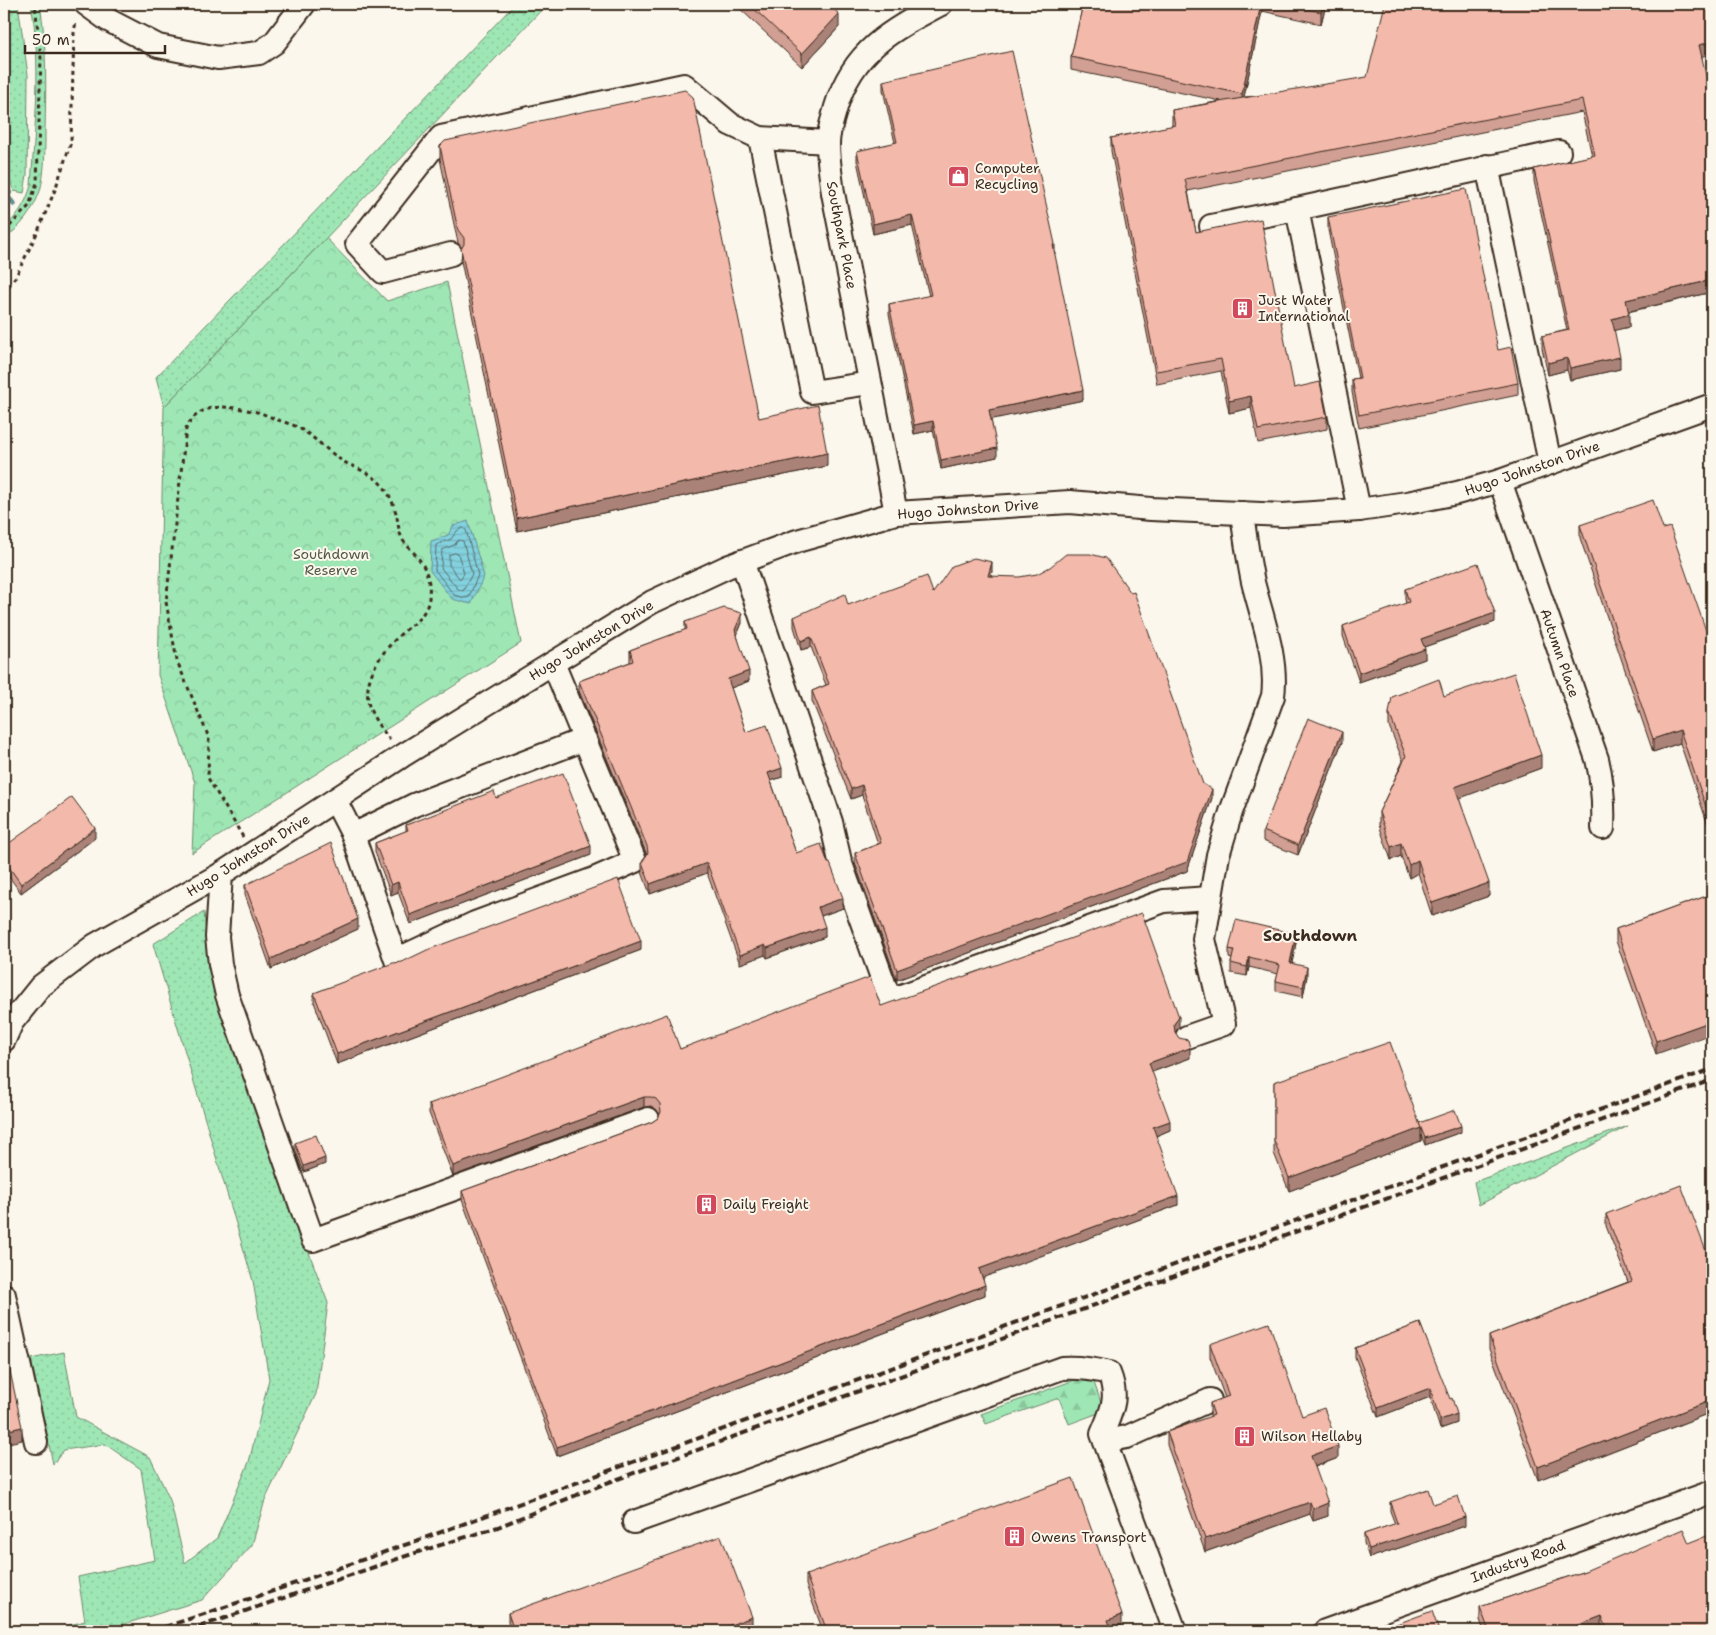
<svg xmlns="http://www.w3.org/2000/svg" width="1716" height="1635" font-family="'Shantell Sans',sans-serif">
  <style>
    .grass { fill: url(#grass-dots); stroke: #6c886a }
    .forest { fill: url(#forest-firs); stroke: #6c886a }
    .park { fill: url(#park-crowns); stroke: #6c886a }
    .water { fill: url(#water-rules); stroke: #668f92 }
    .lines { fill: none; stroke-linecap: round; stroke-linejoin: round }
    .shore { stroke: #586d6b; stroke-width: 1 }
    .stream { stroke: #668f92; stroke-width: 5.5 }
    .minor-casing { stroke: #3b2a1e; stroke-width: 26 }
    .path { stroke: #3b2a1e; stroke-width: 3; stroke-dasharray: 4 4; stroke-linecap: butt }
    .minor { stroke: #fbf7ec; stroke-width: 22 }
    .rail { stroke: #3b2a1e; stroke-width: 4; stroke-dasharray: 8 4; stroke-linecap: butt }
    .wall { fill: #d19f93; stroke: #3b2a1e }
    .shaded-wall { fill: #aa8278; stroke: #3b2a1e }
    .building { fill: #f3b9ab; stroke: #3b2a1e }
    .labels { text-anchor: middle; stroke-width: 4; stroke-linejoin: round; paint-order: stroke }
    .poi-label { font-size: 14px; fill: #3b2a1e; stroke: #fbf7ec; text-anchor: start }
    .street-label { font-size: 14px; fill: #3b2a1e; stroke: #fbf7ec }
    .park-label { font-size: 14px; fill: #545944; stroke: #fbf7ec }
    .quarter-label { font-size: 16px; font-weight: bold; fill: #3b2a1e; stroke: #fbf7ec }
  </style>
  <defs>
    <pattern id="grass-dots" width="8" height="8" patternUnits="userSpaceOnUse" patternTransform="scale(1.25)"><rect width="8" height="8" fill="#9ee7b5"/><path d="M2 2h.1M6 6h.1" fill="none" stroke="#89c69b" stroke-width="1.8" stroke-linecap="round"/></pattern>
    <pattern id="forest-firs" width="22" height="20" patternUnits="userSpaceOnUse" patternTransform="scale(1.25)"><rect width="22" height="20" fill="#9ee7b5"/><path d="M5 1l3.5 6h-7zM16 11l3.5 6h-7z" fill="#89c69b"/></pattern>
    <pattern id="park-crowns" width="20" height="18" patternUnits="userSpaceOnUse" patternTransform="scale(1.25)"><rect width="20" height="18" fill="#9ee7b5"/><path d="M2 6a3 3 0 1 1 6 0M12 15a3 3 0 1 1 6 0" fill="none" stroke="#89c69b"/></pattern>
    <pattern id="water-rules" width="6" height="5" patternUnits="userSpaceOnUse" patternTransform="scale(1.25)"><rect width="6" height="5" fill="#83d2df"/><path d="M0 2.5h6" fill="none" stroke="#72b4bf"/></pattern>
  </defs>
  <rect width="100%" height="100%" fill="#fbf7ec"/>
  <filter id="ink" filterUnits="userSpaceOnUse"><feTurbulence type="fractalNoise" baseFrequency=".02" numOctaves="2"/><feDisplacementMap in="SourceGraphic" scale="10" xChannelSelector="R" yChannelSelector="G"/><feConvolveMatrix kernelMatrix="1 2 1 2 8 2 1 2 1" color-interpolation-filters="sRGB"/></filter>
  <g filter="url(#ink)">
    <g class="grass">
      <polygon points="4,4 18,4 28,75 27,175 24,193 14,191 4,168"/>
      <polygon points="515,4 547,4 326,238 164,407 156,377"/>
      <polygon points="204,912 209,968 242,1075 328,1303 316,1394 265,1500 252,1545 202,1600 102,1631 47,1631 85,1621 78,1577 155,1560 141,1469 105,1444 64,1450 53,1464 31,1359 64,1352 76,1417 150,1457 170,1500 185,1563 217,1538 249,1462 269,1379 253,1281 153,944"/>
      <polygon points="1628,1126 1479,1205 1474,1182"/>
    </g>
    <polygon class="forest" points="1091,1374 1104,1411 1069,1424 1059,1398 986,1424 981,1414"/>
    <g class="park">
      <path d="M31,4H40C47,46 46,88 45,130C45,148 45,174 40,191C33,211 21,227 4,239V228C17,217 27,202 31,185C35,125 42,63 31,4Z"/>
      <polygon points="326,238 387,301 447,282 521,643 192,853 195,783 158,675 164,407"/>
    </g>
    <g class="water">
      <polygon points="4,178 12,193 4,202"/>
      <polygon points="468,521 484,576 471,604 452,599 430,571 431,541 448,535 453,526"/>
    </g>
    <g class="lines">
      <g class="shore">
        <polygon points="463,528 466,530 478,575 469,597 466,598 454,595 435,570 436,545 451,539 457,531"/>
        <polygon points="459,540 463,541 472,574 463,591 458,589 441,568 442,550 454,545"/>
        <polygon points="455,553 458,554 464,573 461,578 459,578 449,565 449,555"/>
      </g>
      <polyline class="stream" points="4,194 14,204"/>
      <defs>
        <g id="minor">
          <polyline points="86,4 108,20 158,46 218,58 259,53 274,43 304,4"/>
          <polyline points="760,138 812,392 870,383"/>
          <polyline points="1487,166 1550,463"/>
          <polyline points="1297,209 1359,510"/>
          <polyline points="1211,226 1297,209 1559,152"/>
          <polyline points="451,254 383,272 357,244 441,137 684,85 730,124 760,138 828,142"/>
          <path d="M1500,481L1597,759C1603,783 1604,804 1603,828"/>
          <path d="M896,513L833,193C831,177 828,160 828,144C828,131 833,119 836,107C853,50 892,30 941,4"/>
          <polyline points="742,561 831,822 840,861 890,1000 1164,901 1210,898"/>
          <polyline points="335,800 353,835 396,960 475,923 594,879 635,861 553,663"/>
          <polyline points="353,835 414,805 585,739"/>
          <polyline points="221,874 217,937 220,964 227,995 313,1240 648,1119"/>
          <path d="M1187,1037L1224,1024L1204,939L1218,855L1231,812L1273,696C1278,658 1262,619 1253,582C1248,559 1245,536 1242,513"/>
          <polyline points="4,1040 12,1022 41,986 95,945 221,874 402,756 652,602 727,567 797,541 896,513 1070,502 1151,509 1283,515 1359,510 1407,503 1457,493 1500,481 1712,405"/>
          <polyline points="4,1295 36,1442"/>
          <polyline points="1105,1441 1127,1437 1210,1400"/>
          <path d="M634,1522L1062,1368C1079,1367 1093,1369 1109,1373C1119,1398 1112,1410 1102,1434L1175,1631"/>
          <polyline points="1325,1631 1712,1492"/>
        </g>
      </defs>
      <use href="#minor" class="minor-casing"/>
      <g class="path">
        <polyline points="4,232 29,206 37,183 41,58 35,4"/>
        <polyline points="4,293 16,276 38,231 55,190 71,142 74,33 76,21"/>
        <path d="M243,837L208,778L209,738L177,661L166,602L186,429C199,401 227,406 252,411C260,412 266,415 273,418C280,421 288,423 295,426C313,435 327,451 344,462C356,468 371,473 380,483C389,491 394,505 397,517C398,524 399,531 402,539C405,544 410,548 414,553C426,566 431,581 429,598C427,615 414,623 402,633C382,651 362,678 369,706C373,719 383,731 391,741"/>
      </g>
      <use href="#minor" class="minor"/>
      <g class="rail">
        <polyline points="153,1631 273,1591 419,1540 1712,1069"/>
        <polyline points="187,1631 412,1554 498,1527 604,1484 1712,1080"/>
      </g>
    </g>
    <g class="wall">
      <polygon points="735,4 828,4 839,27 802,67"/>
      <polygon points="1083,4 1326,4 1321,24 1262,11 1244,97 1702,57 1712,292 1628,312 1629,327 1614,330 1620,369 1570,380 1567,370 1548,375 1542,348 1542,336 1567,330 1534,181 1534,169 1592,156 1582,112 1188,191 1196,232 1294,388 1327,417 1327,429 1258,443 1251,408 1229,413 1221,371 1157,384 1111,151 1111,138 1172,126 1172,110 1221,101 1071,70 1071,57"/>
      <polygon points="883,81 1055,254 1054,254 1083,400 991,419 997,457 941,469 933,430 914,434 889,314 889,304 929,296 912,225 873,234 857,161 857,151 895,143 883,90"/>
      <polygon points="440,146 759,418 827,466 517,531 461,261 462,248 458,243 440,159"/>
      <polygon points="1328,217 1498,350 1518,383 1518,395 1359,428 1352,392 1352,379 1358,378 1328,230"/>
      <polygon points="1580,525 1663,529 1711,645 1709,828 1680,743 1653,752 1580,538"/>
      <polygon points="992,571 991,576 1203,784 1212,798 1187,871 897,980 855,863 855,853 878,844 862,795 851,799 812,701 812,691 826,685 811,647 801,650 794,627 794,617 848,605 933,593"/>
      <polygon points="1405,589 1495,622 1424,647 1425,659 1359,682 1343,636 1343,626 1406,604 1405,599"/>
      <polygon points="685,622 742,623 737,635 749,681 731,688 746,732 782,777 771,781 796,853 843,908 821,916 825,937 767,958 765,955 740,964 707,873 650,894 642,872 642,862 647,855 579,691 579,681 630,662 630,650 685,630"/>
      <polygon points="1444,696 1541,768 1459,798 1489,896 1432,916 1418,873 1409,878 1401,856 1391,860 1379,825 1379,812 1403,761 1389,726 1389,713"/>
      <polygon points="1342,742 1298,855 1263,841 1263,831"/>
      <polygon points="496,798 591,855 410,924 398,892 391,895 375,852 375,843 406,831 406,825"/>
      <polygon points="95,838 21,893 4,870 4,847"/>
      <polygon points="245,885 358,929 271,969 245,895"/>
      <polygon points="1712,894 1656,1054 1616,941 1616,929"/>
      <polygon points="1296,943 1292,963 1307,976 1303,997 1276,991 1276,981 1278,974 1249,967 1247,976 1231,973 1231,963 1232,959 1229,958 1229,949"/>
      <polygon points="641,950 337,1064 314,1002 314,993 402,962"/>
      <polygon points="881,1006 1179,1027 1175,1033 1190,1058 1152,1072 1170,1130 1156,1136 1178,1205 983,1277 985,1295 557,1456 462,1200 462,1191 652,1122 658,1118 660,1114 656,1109 651,1106 644,1107 453,1176 429,1113 429,1104 680,1049"/>
      <polygon points="1274,1082 1419,1123 1461,1132 1425,1145 1421,1135 1421,1141 1289,1191 1274,1153"/>
      <polygon points="295,1143 325,1164 304,1172 295,1149"/>
      <polygon points="1606,1214 1712,1267 1712,1412 1538,1480 1489,1349 1489,1336 1628,1282 1606,1226"/>
      <polygon points="1420,1323 1457,1423 1440,1429 1430,1397 1378,1417 1355,1357 1355,1348"/>
      <polygon points="1210,1344 1302,1416 1338,1458 1315,1467 1328,1516 1313,1521 1310,1514 1205,1552 1167,1445 1167,1432 1210,1417 1210,1403 1225,1398 1210,1357"/>
      <polygon points="1390,1502 1433,1504 1465,1526 1369,1558 1364,1543 1364,1534 1395,1524 1390,1511"/>
      <polygon points="1585,1571 1712,1631 1603,1631 1602,1629 1596,1631 1484,1631 1480,1620 1480,1607"/>
      <polygon points="806,1575 1122,1625 1111,1629 1112,1631 823,1631 806,1585"/>
      <polygon points="508,1613 752,1627 740,1631 511,1631 508,1622"/>
    </g>
    <g class="shaded-wall">
      <polygon points="1261,4 1262,4 1262,11 1242,106 1242,94"/>
      <polygon points="1323,4 1326,4 1321,24 1321,12"/>
      <polygon points="839,14 839,27 802,67 802,54"/>
      <polygon points="1712,42 1712,54 1699,57 1699,45"/>
      <polygon points="912,215 912,225 873,234 873,224"/>
      <polygon points="1055,244 1055,254 1053,254 1053,245"/>
      <polygon points="1712,280 1712,292 1626,312 1626,300"/>
      <polygon points="1629,314 1629,327 1612,331 1612,319"/>
      <polygon points="1620,357 1620,369 1570,380 1570,368"/>
      <polygon points="1567,358 1567,370 1548,375 1548,363"/>
      <polygon points="1083,390 1083,400 989,420 989,410"/>
      <polygon points="1251,396 1251,408 1229,413 1229,401"/>
      <polygon points="933,421 933,430 914,434 914,425"/>
      <polygon points="997,448 997,457 941,469 941,460"/>
      <polygon points="827,453 827,466 517,531 517,518"/>
      <polygon points="992,562 992,571 988,586 988,576"/>
      <polygon points="742,613 742,623 735,640 735,630"/>
      <polygon points="1495,613 1495,622 1421,648 1421,639"/>
      <polygon points="811,637 811,647 801,650 801,641"/>
      <polygon points="1425,649 1425,659 1359,682 1359,673"/>
      <polygon points="749,671 749,681 728,689 728,679"/>
      <polygon points="1680,730 1680,743 1653,752 1653,739"/>
      <polygon points="1342,732 1342,742 1298,855 1298,845"/>
      <polygon points="1541,755 1541,768 1455,800 1455,787"/>
      <polygon points="782,768 782,777 768,782 768,773"/>
      <polygon points="862,785 862,795 851,799 851,789"/>
      <polygon points="1212,789 1212,798 1187,871 897,980 897,970"/>
      <polygon points="1712,815 1712,827 1709,828 1709,816"/>
      <polygon points="95,828 95,838 21,893 21,884"/>
      <polygon points="1401,843 1401,856 1391,860 1391,847"/>
      <polygon points="591,846 591,855 410,924 410,915"/>
      <polygon points="1418,860 1418,873 1409,878 1409,865"/>
      <polygon points="707,863 707,873 650,894 650,884"/>
      <polygon points="398,882 398,892 391,895 391,885"/>
      <polygon points="1489,883 1489,896 1432,916 1432,903"/>
      <polygon points="843,898 843,908 818,917 818,907"/>
      <polygon points="358,919 358,929 271,969 271,959"/>
      <polygon points="825,927 825,937 767,958 767,948"/>
      <polygon points="1296,934 1296,943 1290,972 1290,963"/>
      <polygon points="641,941 641,950 337,1064 337,1054"/>
      <polygon points="765,945 765,955 740,964 740,955"/>
      <polygon points="1249,957 1249,967 1247,976 1247,967"/>
      <polygon points="1307,967 1307,976 1303,997 1303,987"/>
      <polygon points="1179,1017 1179,1027 1174,1034 1174,1024"/>
      <polygon points="1712,1021 1712,1034 1656,1054 1656,1041"/>
      <polygon points="1190,1048 1190,1058 1149,1073 1149,1063"/>
      <polygon points="644,1097 644,1107 453,1176 453,1166"/>
      <polygon points="1170,1121 1170,1130 1153,1137 1153,1127"/>
      <polygon points="1461,1126 1461,1132 1425,1145 1425,1138"/>
      <polygon points="1421,1128 1421,1141 1289,1191 1289,1178"/>
      <polygon points="325,1158 325,1164 304,1172 304,1166"/>
      <polygon points="1178,1196 1178,1205 979,1279 979,1269"/>
      <polygon points="985,1285 985,1295 557,1456 557,1447"/>
      <polygon points="1430,1388 1430,1397 1378,1417 1378,1408"/>
      <polygon points="1712,1400 1712,1412 1538,1480 1538,1467"/>
      <polygon points="1457,1414 1457,1423 1440,1429 1440,1420"/>
      <polygon points="22,1427 22,1440 4,1444 4,1431"/>
      <polygon points="1338,1446 1338,1458 1311,1468 1311,1456"/>
      <polygon points="1310,1502 1310,1514 1205,1552 1205,1539"/>
      <polygon points="1328,1503 1328,1516 1313,1521 1313,1509"/>
      <polygon points="1465,1517 1465,1526 1369,1558 1369,1549"/>
      <polygon points="1122,1615 1122,1625 1108,1630 1108,1620"/>
      <polygon points="1602,1616 1602,1629 1596,1631 1563,1631"/>
      <polygon points="752,1617 752,1627 740,1631 714,1631"/>
    </g>
    <g class="building">
      <polygon points="749,4 828,4 839,14 802,54"/>
      <polygon points="1083,4 1261,4 1242,94 1071,57"/>
      <polygon points="1283,4 1323,4 1321,12"/>
      <polygon points="1385,4 1712,4 1712,42 1699,45 1712,101 1712,280 1626,300 1629,314 1612,319 1620,357 1570,368 1567,358 1548,363 1542,336 1569,330 1534,169 1595,155 1582,100 1185,179 1196,232 1261,219 1294,388 1320,382 1327,417 1258,430 1251,396 1229,401 1221,359 1157,371 1111,138 1175,125 1172,110 1367,77"/>
      <polygon points="1012,51 1055,244 1053,245 1083,390 989,410 997,448 941,460 933,421 914,425 889,304 931,295 912,215 873,224 857,151 897,142 883,81"/>
      <polygon points="685,90 693,97 759,418 818,405 827,453 517,518 461,249 464,244 464,238 458,230 440,146 445,141"/>
      <polygon points="1466,189 1498,350 1511,347 1518,383 1359,415 1352,379 1360,378 1328,217"/>
      <polygon points="1653,500 1663,529 1670,527 1711,645 1712,644 1712,815 1709,816 1680,730 1653,739 1580,525"/>
      <polygon points="1066,554 1090,554 1106,558 1131,593 1134,592 1203,784 1212,789 1187,862 897,970 855,853 881,843 862,785 851,789 812,691 829,684 811,637 801,641 794,617 845,594 848,605 927,576 933,593 952,566 974,558 992,562 988,576 1019,577 1037,574 1050,567"/>
      <polygon points="1478,563 1495,613 1421,639 1425,649 1359,673 1343,626 1409,602 1405,589"/>
      <polygon points="724,608 742,613 735,630 749,671 728,679 746,732 767,725 782,768 768,773 796,853 821,844 828,863 830,863 843,898 818,907 825,927 767,948 765,945 740,955 707,863 650,884 642,862 648,853 647,846 579,681 633,661 630,650 687,629 685,622"/>
      <polygon points="1514,673 1541,755 1455,787 1489,883 1432,903 1418,860 1409,865 1401,843 1391,847 1379,812 1406,756 1389,713 1392,697 1439,679 1444,696"/>
      <polygon points="1308,718 1342,732 1298,845 1263,831"/>
      <polygon points="563,773 591,846 410,915 398,882 391,885 375,843 408,830 406,825 494,791 496,798"/>
      <polygon points="72,797 95,828 21,884 4,860 4,847"/>
      <polygon points="331,843 358,919 271,959 245,885"/>
      <polygon points="618,879 641,941 337,1054 314,993 393,963 402,962 427,950"/>
      <polygon points="1712,894 1712,1021 1656,1041 1616,929"/>
      <polygon points="1142,913 1179,1017 1174,1024 1175,1032 1179,1038 1188,1040 1190,1048 1149,1063 1170,1121 1153,1127 1178,1196 979,1269 985,1285 557,1447 462,1191 652,1122 658,1118 661,1112 660,1104 656,1099 651,1097 644,1097 453,1166 429,1104 667,1014 680,1049 870,977 881,1006"/>
      <polygon points="1236,920 1296,934 1290,963 1307,967 1303,987 1276,981 1280,965 1249,957 1247,967 1231,963 1234,950 1229,949"/>
      <polygon points="1390,1042 1421,1128 1289,1178 1274,1140 1274,1082"/>
      <polygon points="1455,1110 1461,1126 1425,1138 1419,1123"/>
      <polygon points="316,1135 325,1158 304,1166 295,1143"/>
      <polygon points="1681,1185 1712,1267 1712,1400 1538,1467 1489,1336 1632,1281 1606,1214"/>
      <polygon points="1269,1323 1302,1416 1324,1408 1338,1446 1311,1456 1328,1503 1313,1509 1310,1502 1205,1539 1167,1432 1214,1415 1210,1403 1229,1396 1210,1344"/>
      <polygon points="1420,1323 1450,1399 1452,1398 1457,1414 1440,1420 1430,1388 1378,1408 1355,1348"/>
      <polygon points="4,1343 22,1427 4,1431"/>
      <polygon points="1073,1478 1122,1615 1108,1620 1112,1631 827,1631 806,1575"/>
      <polygon points="1428,1489 1433,1504 1458,1496 1465,1517 1369,1549 1364,1534 1397,1523 1390,1502"/>
      <polygon points="1683,1529 1689,1543 1712,1534 1712,1631 1608,1631 1602,1616 1563,1631 1489,1631 1480,1607 1585,1571"/>
      <polygon points="721,1536 752,1617 714,1631 514,1631 508,1613"/>
      <polygon points="1432,1611 1439,1631 1384,1631 1383,1629"/>
    </g>
  </g>
  <defs>
    <symbol id="shop-square" viewBox="-11 -11 22 22"><rect x="-9" y="-9" width="18" height="18" rx="4" fill="#d1495b" stroke="#fbf7ec"/><path d="M-5-2.5h2.3a2.7 3.5 0 0 1 5.4 0H5L5.5 6h-11ZM-1.5-2.5h3a1.5 2.3 0 0 0-3 0Z" fill="#fff"/></symbol>
    <symbol id="building-square" viewBox="-11 -11 22 22"><rect x="-9" y="-9" width="18" height="18" rx="4" fill="#d1495b" stroke="#fbf7ec"/><path d="M-4-6H4V6H1V3H-1V6H-4ZM-2.5-4.3h1.7v1.8h-1.7ZM.8-4.3h1.7v1.8H.8ZM-2.5-1h1.7V.8h-1.7ZM.8-1h1.7V.8H.8Z" fill="#fff"/></symbol>
  </defs>
  <g fill-rule="evenodd">
    <use href="#shop-square" x="946" y="164" width="25" height="25"/>
    <use href="#building-square" x="1230" y="296" width="25" height="25"/>
    <use href="#building-square" x="694" y="1192" width="25" height="25"/>
    <use href="#building-square" x="1232" y="1424" width="25" height="25"/>
    <use href="#building-square" x="1002" y="1524" width="25" height="25"/>
  </g>
  <g class="labels">
    <g class="poi-label">
      <text x="975" y="173">Computer<tspan x="975" dy="16">Recycling</tspan></text>
      <text x="1258" y="305">Just Water<tspan x="1258" dy="16">International</tspan></text>
      <text x="723" y="1209">Daily Freight</text>
      <text x="1261" y="1441">Wilson Hellaby</text>
      <text x="1031" y="1542">Owens Transport</text>
    </g>
    <g class="street-label">
      <text transform="translate(842 235) rotate(79)" y="5">Southpark Place</text>
      <text transform="translate(1532 468) rotate(-19)" y="5">Hugo Johnston Drive</text>
      <text transform="translate(968 509) rotate(-4)" y="5">Hugo Johnston Drive</text>
      <text transform="translate(591 640) rotate(-31)" y="5">Hugo Johnston Drive</text>
      <text transform="translate(1560 653) rotate(71)" y="5">Autumn Place</text>
      <text transform="translate(248 855) rotate(-32)" y="5">Hugo Johnston Drive</text>
      <text transform="translate(1518 1561) rotate(-20)" y="5">Industry Road</text>
    </g>
    <g class="park-label">
      <text x="331" y="559">Southdown<tspan x="331" dy="16">Reserve</tspan></text>
    </g>
    <g class="quarter-label">
      <text x="1310" y="941">Southdown</text>
    </g>
  </g>
  <rect width="1716" height="1635" fill="none" stroke="#fbf7ec" stroke-width="20"/>
  <rect x="10" y="10" width="1696" height="1615" fill="none" stroke="#3b2a1e" stroke-width="2" filter="url(#ink)"/>
  <path d="M25 45v8h140v-8" fill="none" stroke="#3b2a1e" stroke-width="2.5"/>
  <text x="32" y="45" font-size="15" fill="#3b2a1e" stroke="#fbf7ec" stroke-width="4" paint-order="stroke">50 m</text>
</svg>
